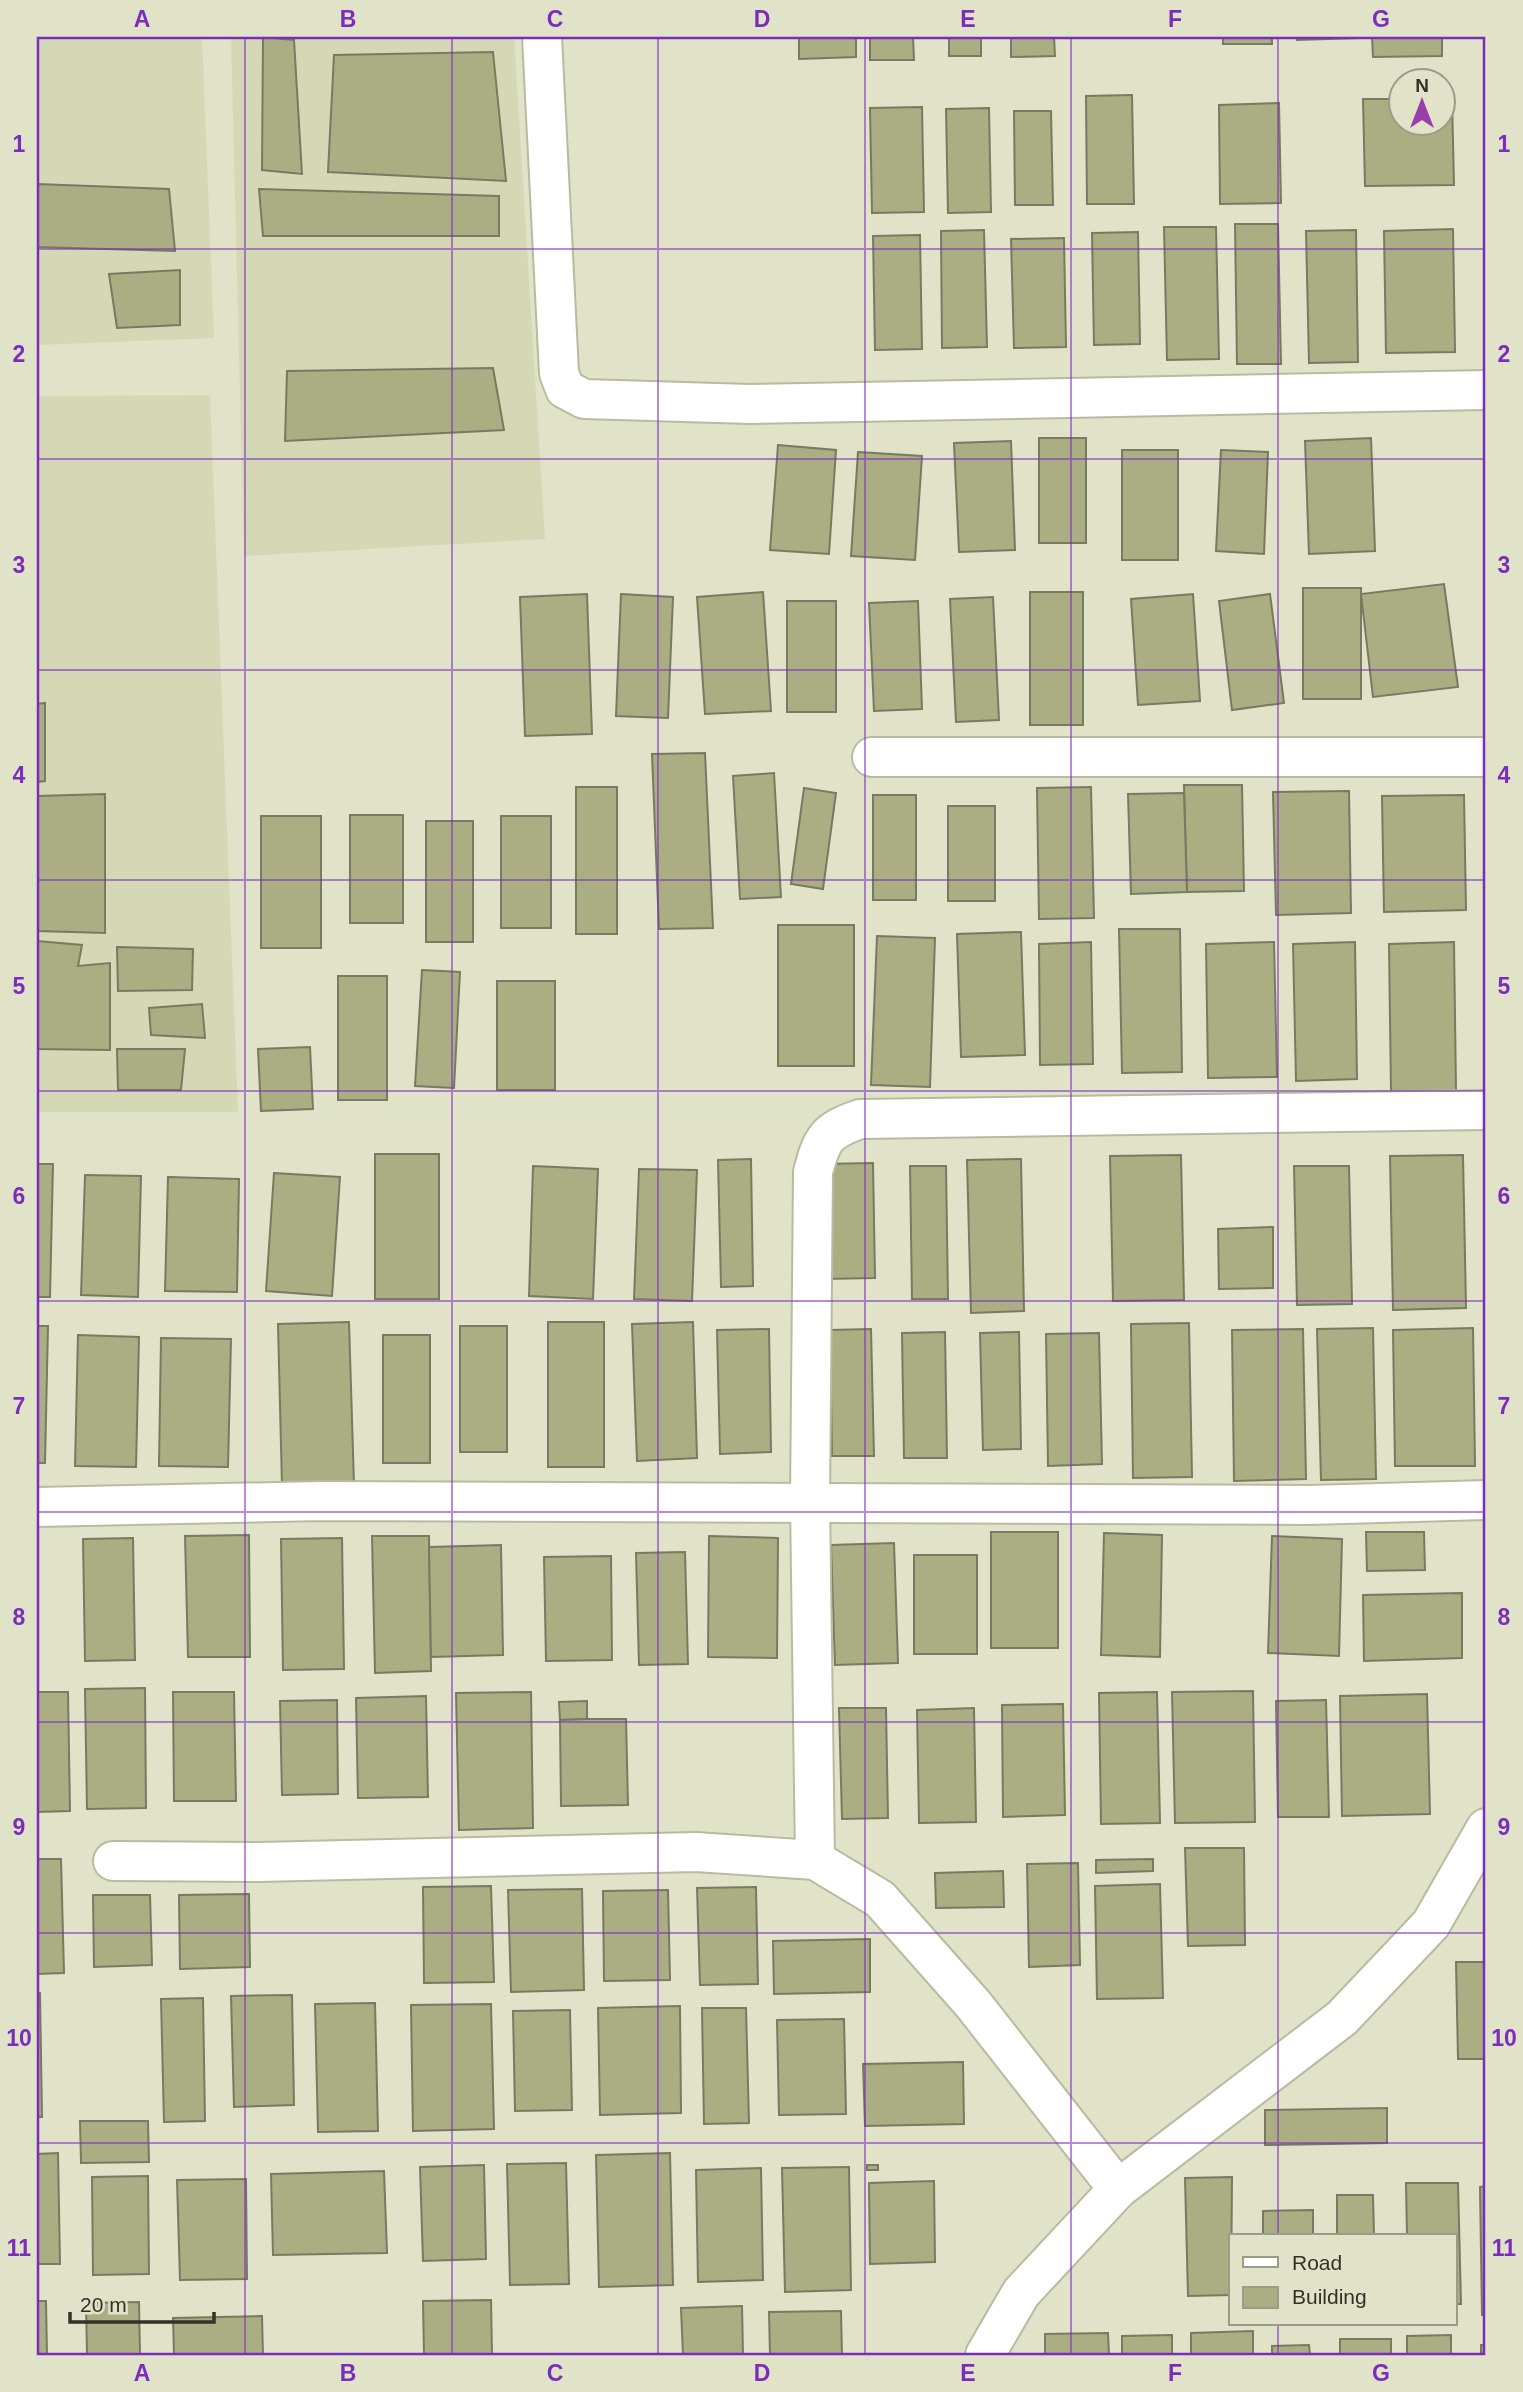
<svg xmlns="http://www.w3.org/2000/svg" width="1523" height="2392" font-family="Helvetica,sans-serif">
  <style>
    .built { fill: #d5d8b5 }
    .building { fill: #abae83; stroke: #787a61; stroke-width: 2 }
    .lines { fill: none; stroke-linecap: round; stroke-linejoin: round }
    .minor-casing { stroke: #b8bba0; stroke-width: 42 }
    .minor { stroke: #fff; stroke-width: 38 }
    .grid { fill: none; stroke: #7b2cbf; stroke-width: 2; stroke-opacity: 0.55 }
    .neatline { fill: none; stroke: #7b2cbf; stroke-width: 2.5 }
    .grid-label { font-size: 23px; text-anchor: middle; font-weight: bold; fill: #7b2cbf }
  </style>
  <rect width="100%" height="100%" fill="#e0e3c7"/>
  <g class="built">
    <polygon points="37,37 202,37 214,338 37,345"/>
    <polygon points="231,37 514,37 545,539 244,556"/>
    <polygon points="210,395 238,1112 37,1112 37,396"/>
  </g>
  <g class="building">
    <polygon points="263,37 294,40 302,174 262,170"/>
    <polygon points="799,37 856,37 856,57 799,59"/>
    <polygon points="870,37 913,37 914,60 870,60"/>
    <rect x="949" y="37" width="32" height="19"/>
    <polygon points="1011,37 1054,37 1055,56 1011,57"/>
    <rect x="1223" y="37" width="49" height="7"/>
    <polygon points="1297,37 1360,37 1360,38 1297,40"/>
    <polygon points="1372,37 1442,37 1442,56 1373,57"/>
    <polygon points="493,52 506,181 328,172 334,55"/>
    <polygon points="1132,95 1134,204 1087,204 1086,96"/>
    <polygon points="1442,98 1452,98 1454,185 1365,186 1363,99 1400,99 1400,122 1442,122"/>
    <polygon points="1279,103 1281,203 1220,204 1219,105"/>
    <polygon points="922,107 924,212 872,213 870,108"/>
    <polygon points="989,108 991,212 948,213 946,109"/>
    <polygon points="1014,111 1051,111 1053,205 1015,205"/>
    <polygon points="37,184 169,189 175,251 37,247"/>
    <polygon points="259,189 499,196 499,236 263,236"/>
    <polygon points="1235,224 1278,224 1281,364 1237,364"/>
    <polygon points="1164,227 1216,227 1219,359 1167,360"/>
    <polygon points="1453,229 1455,352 1386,353 1384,231"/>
    <polygon points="984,230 987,347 942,348 941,231"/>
    <polygon points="1356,230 1358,362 1309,363 1306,231"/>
    <polygon points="1138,232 1140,344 1094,345 1092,233"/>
    <polygon points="920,235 922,349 875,350 873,236"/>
    <polygon points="1064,238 1066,347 1014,348 1011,239"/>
    <polygon points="180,270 180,325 117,328 109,274"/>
    <polygon points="493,368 504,430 285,441 287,371"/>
    <rect x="1039" y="438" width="47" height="105"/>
    <polygon points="1371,438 1375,551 1309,554 1305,441"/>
    <polygon points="1011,441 1015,550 959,552 954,443"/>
    <polygon points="778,445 836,450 829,554 770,550"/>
    <rect x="1122" y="450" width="56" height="110"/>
    <polygon points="1221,450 1268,452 1264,554 1216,551"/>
    <polygon points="858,452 922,456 915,560 851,556"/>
    <polygon points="1444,584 1458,687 1373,697 1361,594"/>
    <rect x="1303" y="588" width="58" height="111"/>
    <polygon points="763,592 771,711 705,714 697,597"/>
    <rect x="1030" y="592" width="53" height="133"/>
    <polygon points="587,594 592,734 525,736 520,597"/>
    <polygon points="621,594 673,597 668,718 616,716"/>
    <polygon points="1193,594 1200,701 1138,705 1131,599"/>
    <polygon points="1270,594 1284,703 1232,710 1219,601"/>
    <polygon points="993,597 999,720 956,722 950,599"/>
    <rect x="787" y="601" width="49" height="111"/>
    <polygon points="918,601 922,709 874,711 869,603"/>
    <polygon points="45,703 45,781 37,782 37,704"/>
    <polygon points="705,753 713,928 659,929 652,754"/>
    <polygon points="774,773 781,897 740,899 733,776"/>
    <polygon points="1184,785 1242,785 1244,891 1187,892"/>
    <rect x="576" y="787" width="41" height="147"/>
    <polygon points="1091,787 1094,918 1039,919 1037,788"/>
    <polygon points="804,788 836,793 823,889 791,884"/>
    <polygon points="1349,791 1351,913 1276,915 1273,792"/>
    <polygon points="1184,793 1187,892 1131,894 1128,794"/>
    <polygon points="105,794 105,933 37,931 37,796"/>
    <rect x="873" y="795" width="43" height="105"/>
    <polygon points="1464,795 1466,910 1384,912 1382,796"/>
    <rect x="948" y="806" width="47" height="95"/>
    <rect x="350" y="815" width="53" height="108"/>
    <rect x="261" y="816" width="60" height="132"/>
    <rect x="501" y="816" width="50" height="112"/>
    <rect x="426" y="821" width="47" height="121"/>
    <rect x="778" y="925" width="76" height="141"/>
    <polygon points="1119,929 1180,929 1182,1072 1122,1073"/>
    <polygon points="1021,932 1025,1055 961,1057 957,934"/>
    <polygon points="877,936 935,938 930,1087 871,1085"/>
    <polygon points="37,941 82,945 78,966 110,963 110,1050 37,1049"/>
    <polygon points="1091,942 1093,1064 1040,1065 1039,944"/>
    <polygon points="1274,942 1277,1077 1208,1078 1206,944"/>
    <polygon points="1355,942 1357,1079 1296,1081 1293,944"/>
    <polygon points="1454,942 1456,1091 1391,1092 1389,944"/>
    <polygon points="117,947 193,949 192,990 118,991"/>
    <polygon points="422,970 460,972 454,1088 415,1086"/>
    <rect x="338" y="976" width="49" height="124"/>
    <rect x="497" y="981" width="58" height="109"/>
    <polygon points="202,1004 205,1038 151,1035 149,1008"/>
    <polygon points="310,1047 313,1109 261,1111 258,1049"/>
    <polygon points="117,1049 185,1049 181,1090 118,1090"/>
    <rect x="375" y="1154" width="64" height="145"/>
    <polygon points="1181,1155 1184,1300 1113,1301 1110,1156"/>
    <polygon points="1463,1155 1466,1308 1393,1310 1390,1156"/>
    <polygon points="751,1159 753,1286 721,1287 718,1160"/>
    <polygon points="1021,1159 1024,1311 971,1313 967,1160"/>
    <polygon points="873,1163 875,1278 825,1279 822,1164"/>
    <polygon points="37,1164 53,1164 50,1297 37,1297"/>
    <polygon points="533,1166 598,1169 593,1299 529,1296"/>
    <polygon points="910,1166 946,1166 948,1299 912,1299"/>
    <polygon points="1294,1166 1349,1166 1352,1304 1297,1305"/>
    <polygon points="639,1169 697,1170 692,1301 634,1299"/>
    <polygon points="274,1173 340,1177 332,1296 266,1291"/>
    <polygon points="85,1175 141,1176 138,1297 81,1295"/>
    <polygon points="168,1177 239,1179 237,1292 165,1291"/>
    <polygon points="1273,1227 1273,1288 1219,1289 1218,1229"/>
    <polygon points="349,1322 354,1485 282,1486 278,1324"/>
    <rect x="548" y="1322" width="56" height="145"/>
    <polygon points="693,1322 697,1458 637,1461 632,1324"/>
    <polygon points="1189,1323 1192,1477 1133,1478 1131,1324"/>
    <polygon points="37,1326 48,1326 45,1463 37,1463"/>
    <rect x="460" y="1326" width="47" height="126"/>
    <polygon points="1373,1328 1376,1479 1321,1480 1317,1329"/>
    <polygon points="1473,1328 1475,1466 1395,1466 1393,1330"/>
    <polygon points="769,1329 771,1452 720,1454 717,1330"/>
    <polygon points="871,1329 874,1456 832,1456 830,1330"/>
    <polygon points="1303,1329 1306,1479 1234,1481 1232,1330"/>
    <polygon points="945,1332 947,1458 904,1458 902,1333"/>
    <polygon points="1019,1332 1021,1449 983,1450 980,1333"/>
    <polygon points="1099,1333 1102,1464 1048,1466 1046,1334"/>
    <polygon points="78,1335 139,1337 136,1467 75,1466"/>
    <rect x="383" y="1335" width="47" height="128"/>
    <polygon points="161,1338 231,1339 228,1467 159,1466"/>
    <rect x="991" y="1532" width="67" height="116"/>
    <polygon points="1366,1532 1424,1532 1425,1570 1367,1571"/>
    <polygon points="1104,1533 1162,1535 1160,1657 1101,1655"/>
    <polygon points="249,1535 250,1657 188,1657 185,1536"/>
    <polygon points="372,1536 429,1536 431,1671 375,1673"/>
    <polygon points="709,1536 778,1538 777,1658 708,1657"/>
    <polygon points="1272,1536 1342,1539 1339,1656 1268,1653"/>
    <polygon points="133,1538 135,1660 85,1661 83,1539"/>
    <polygon points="342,1538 344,1669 283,1670 281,1539"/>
    <polygon points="894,1543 898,1663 835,1665 831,1545"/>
    <polygon points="501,1545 503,1655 431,1657 429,1547"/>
    <polygon points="685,1552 688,1664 639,1665 636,1553"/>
    <rect x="914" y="1555" width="63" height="99"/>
    <polygon points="611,1556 612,1660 546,1661 544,1557"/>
    <polygon points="1462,1593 1462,1658 1364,1661 1363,1595"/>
    <polygon points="145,1688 146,1808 87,1809 85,1689"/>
    <polygon points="1253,1691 1255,1822 1175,1823 1172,1692"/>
    <polygon points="37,1692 68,1692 70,1811 37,1812"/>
    <polygon points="173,1692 234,1692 236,1801 174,1801"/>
    <polygon points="531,1692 533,1828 459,1830 456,1693"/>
    <polygon points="1157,1692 1160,1823 1101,1824 1099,1693"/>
    <polygon points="1427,1694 1430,1814 1342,1816 1340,1696"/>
    <polygon points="426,1696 428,1797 358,1798 356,1698"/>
    <polygon points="337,1700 338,1794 282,1795 280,1701"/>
    <polygon points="1326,1700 1329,1817 1278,1817 1276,1701"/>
    <polygon points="587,1701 587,1719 560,1720 559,1702"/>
    <polygon points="1063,1704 1065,1815 1003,1817 1002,1705"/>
    <polygon points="839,1708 886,1708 888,1818 842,1819"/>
    <polygon points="974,1708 976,1822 919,1823 917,1710"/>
    <polygon points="587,1719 626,1719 628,1805 561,1806 560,1720"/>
    <polygon points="1185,1848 1244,1848 1245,1945 1188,1946"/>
    <polygon points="37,1859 61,1859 64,1973 37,1974"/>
    <polygon points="1153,1859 1153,1871 1096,1873 1096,1860"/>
    <polygon points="1078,1863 1080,1965 1029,1967 1027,1864"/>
    <polygon points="1003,1871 1004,1907 936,1908 935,1873"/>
    <polygon points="1160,1884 1163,1998 1097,1999 1095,1886"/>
    <polygon points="491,1886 494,1982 424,1983 423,1887"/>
    <polygon points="756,1887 758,1984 700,1985 697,1888"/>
    <polygon points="582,1889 584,1990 511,1992 508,1890"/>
    <polygon points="668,1890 670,1980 604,1981 603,1891"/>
    <polygon points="249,1894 250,1967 180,1969 179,1895"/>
    <polygon points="93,1895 150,1895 152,1965 94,1967"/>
    <polygon points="870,1939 870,1992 774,1994 773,1941"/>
    <polygon points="1456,1962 1486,1962 1486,2059 1458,2059"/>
    <polygon points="37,1993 40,1993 42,2117 37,2117"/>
    <polygon points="292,1995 294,2105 234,2107 231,1996"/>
    <polygon points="203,1998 205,2121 164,2122 161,1999"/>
    <polygon points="375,2003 378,2131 318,2132 315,2004"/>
    <polygon points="491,2004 494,2129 413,2131 411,2005"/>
    <polygon points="680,2006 681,2113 600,2115 598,2008"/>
    <polygon points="702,2008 746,2008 749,2123 704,2124"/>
    <polygon points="570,2010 572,2110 515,2111 513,2011"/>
    <polygon points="844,2019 846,2114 779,2115 777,2020"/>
    <polygon points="963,2062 964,2124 865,2126 863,2064"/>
    <polygon points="1387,2108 1387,2143 1265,2145 1265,2110"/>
    <polygon points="80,2121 148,2121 149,2162 81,2163"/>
    <polygon points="58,2153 60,2264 37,2264 37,2154"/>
    <polygon points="670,2153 673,2285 599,2287 596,2155"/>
    <polygon points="566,2163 569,2284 510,2285 507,2164"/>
    <polygon points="484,2165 486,2259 423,2261 420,2167"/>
    <rect x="867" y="2165" width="11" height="5"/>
    <polygon points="849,2167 851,2290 785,2292 782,2168"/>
    <polygon points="761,2168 763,2280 698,2282 696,2170"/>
    <polygon points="384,2171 387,2253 273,2255 271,2174"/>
    <polygon points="148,2176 149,2274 93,2275 92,2177"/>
    <polygon points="1232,2177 1231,2295 1188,2296 1185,2178"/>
    <polygon points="246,2179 247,2279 180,2280 177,2180"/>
    <polygon points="934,2181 935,2262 870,2264 869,2183"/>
    <polygon points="1406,2183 1458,2183 1461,2304 1455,2304 1455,2236 1407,2236"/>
    <polygon points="1486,2186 1486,2315 1482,2315 1480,2187"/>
    <polygon points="1337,2195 1373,2195 1374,2236 1337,2236"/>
    <polygon points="1313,2210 1313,2236 1263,2236 1263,2211"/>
    <polygon points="491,2300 492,2355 424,2355 423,2301"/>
    <polygon points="37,2301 46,2301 47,2355 37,2355"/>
    <polygon points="139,2302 140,2355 87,2355 86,2303"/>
    <polygon points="742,2306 743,2355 683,2355 681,2308"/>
    <polygon points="841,2311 842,2355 770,2355 769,2312"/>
    <polygon points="262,2316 263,2355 174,2355 173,2318"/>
    <polygon points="1253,2331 1253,2355 1191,2355 1191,2333"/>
    <polygon points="1108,2333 1109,2355 1045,2355 1045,2334"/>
    <polygon points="1172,2335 1172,2355 1122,2355 1122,2336"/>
    <polygon points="1451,2335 1451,2355 1407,2355 1407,2336"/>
    <rect x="1340" y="2339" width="51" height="16"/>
    <polygon points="1309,2345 1310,2355 1272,2355 1272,2346"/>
    <rect x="1481" y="2345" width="5" height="10"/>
  </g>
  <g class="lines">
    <defs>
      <g id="minor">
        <polyline points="542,37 559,373 565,389 584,399 750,404 1486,390"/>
        <polyline points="872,757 1486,757"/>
        <polyline points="37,1507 321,1501 1309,1505 1486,1500"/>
        <path d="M815,1860L810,1502L813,1172C822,1138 826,1131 860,1119L1486,1110"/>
        <polyline points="113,1861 258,1862 696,1852 815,1860 880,1899 973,2004 1118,2189"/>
        <polyline points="985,2355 1021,2293 1118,2189 1342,2018 1431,1924 1486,1828"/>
      </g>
    </defs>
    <use href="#minor" class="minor-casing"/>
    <use href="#minor" class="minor"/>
  </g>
  <path class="grid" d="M245,37V2355M452,37V2355M658,37V2355M865,37V2355M1071,37V2355M1278,37V2236M37,249H1486M37,459H1486M37,670H1486M37,880H1486M37,1091H1486M37,1301H1486M37,1512H1486M37,1722H1486M37,1933H1486M37,2143H1486M1278,2324V2355"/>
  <rect width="1523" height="2392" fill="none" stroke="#e0e3c7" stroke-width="77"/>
  <rect x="1229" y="2234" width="228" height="91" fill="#e0e3c7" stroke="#9a9c87" stroke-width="2"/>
  <rect x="1243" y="2257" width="35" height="10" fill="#ffffff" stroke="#9a9c87" stroke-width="2"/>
  <text x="1292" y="2270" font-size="21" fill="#313228">Road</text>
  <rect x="1243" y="2287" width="35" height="21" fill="#abae83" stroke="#9a9c87" stroke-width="2"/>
  <text x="1292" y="2304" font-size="21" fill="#313228">Building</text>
  <g transform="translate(1422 102)"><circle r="33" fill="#e0e3c7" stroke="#9a9c87" stroke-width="2"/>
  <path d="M0-5L12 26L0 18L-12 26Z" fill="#993ea8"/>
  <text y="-10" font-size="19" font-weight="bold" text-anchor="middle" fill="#313228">N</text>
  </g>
  <path d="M70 2312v10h144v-10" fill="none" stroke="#313228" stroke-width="3.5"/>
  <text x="80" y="2312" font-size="21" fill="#313228" stroke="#e0e3c7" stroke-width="5" paint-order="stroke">20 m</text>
  <rect x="38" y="38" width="1446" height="2316" class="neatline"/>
  <g class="grid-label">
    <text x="142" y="27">A</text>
    <text x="348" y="27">B</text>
    <text x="555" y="27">C</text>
    <text x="762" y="27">D</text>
    <text x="968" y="27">E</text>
    <text x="1175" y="27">F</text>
    <text x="1381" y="27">G</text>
    <text x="19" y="152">1</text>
    <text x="1504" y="152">1</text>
    <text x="19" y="362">2</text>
    <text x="1504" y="362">2</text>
    <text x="19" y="573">3</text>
    <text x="1504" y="573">3</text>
    <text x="19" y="783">4</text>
    <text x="1504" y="783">4</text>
    <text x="19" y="994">5</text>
    <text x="1504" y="994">5</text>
    <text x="19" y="1204">6</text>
    <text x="1504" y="1204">6</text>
    <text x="19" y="1414">7</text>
    <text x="1504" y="1414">7</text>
    <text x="19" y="1625">8</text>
    <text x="1504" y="1625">8</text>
    <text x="19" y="1835">9</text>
    <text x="1504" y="1835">9</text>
    <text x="19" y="2046">10</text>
    <text x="1504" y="2046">10</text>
    <text x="19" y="2256">11</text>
    <text x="1504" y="2256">11</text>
    <text x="142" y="2381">A</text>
    <text x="348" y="2381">B</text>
    <text x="555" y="2381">C</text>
    <text x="762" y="2381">D</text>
    <text x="968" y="2381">E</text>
    <text x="1175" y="2381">F</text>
    <text x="1381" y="2381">G</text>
  </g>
</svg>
